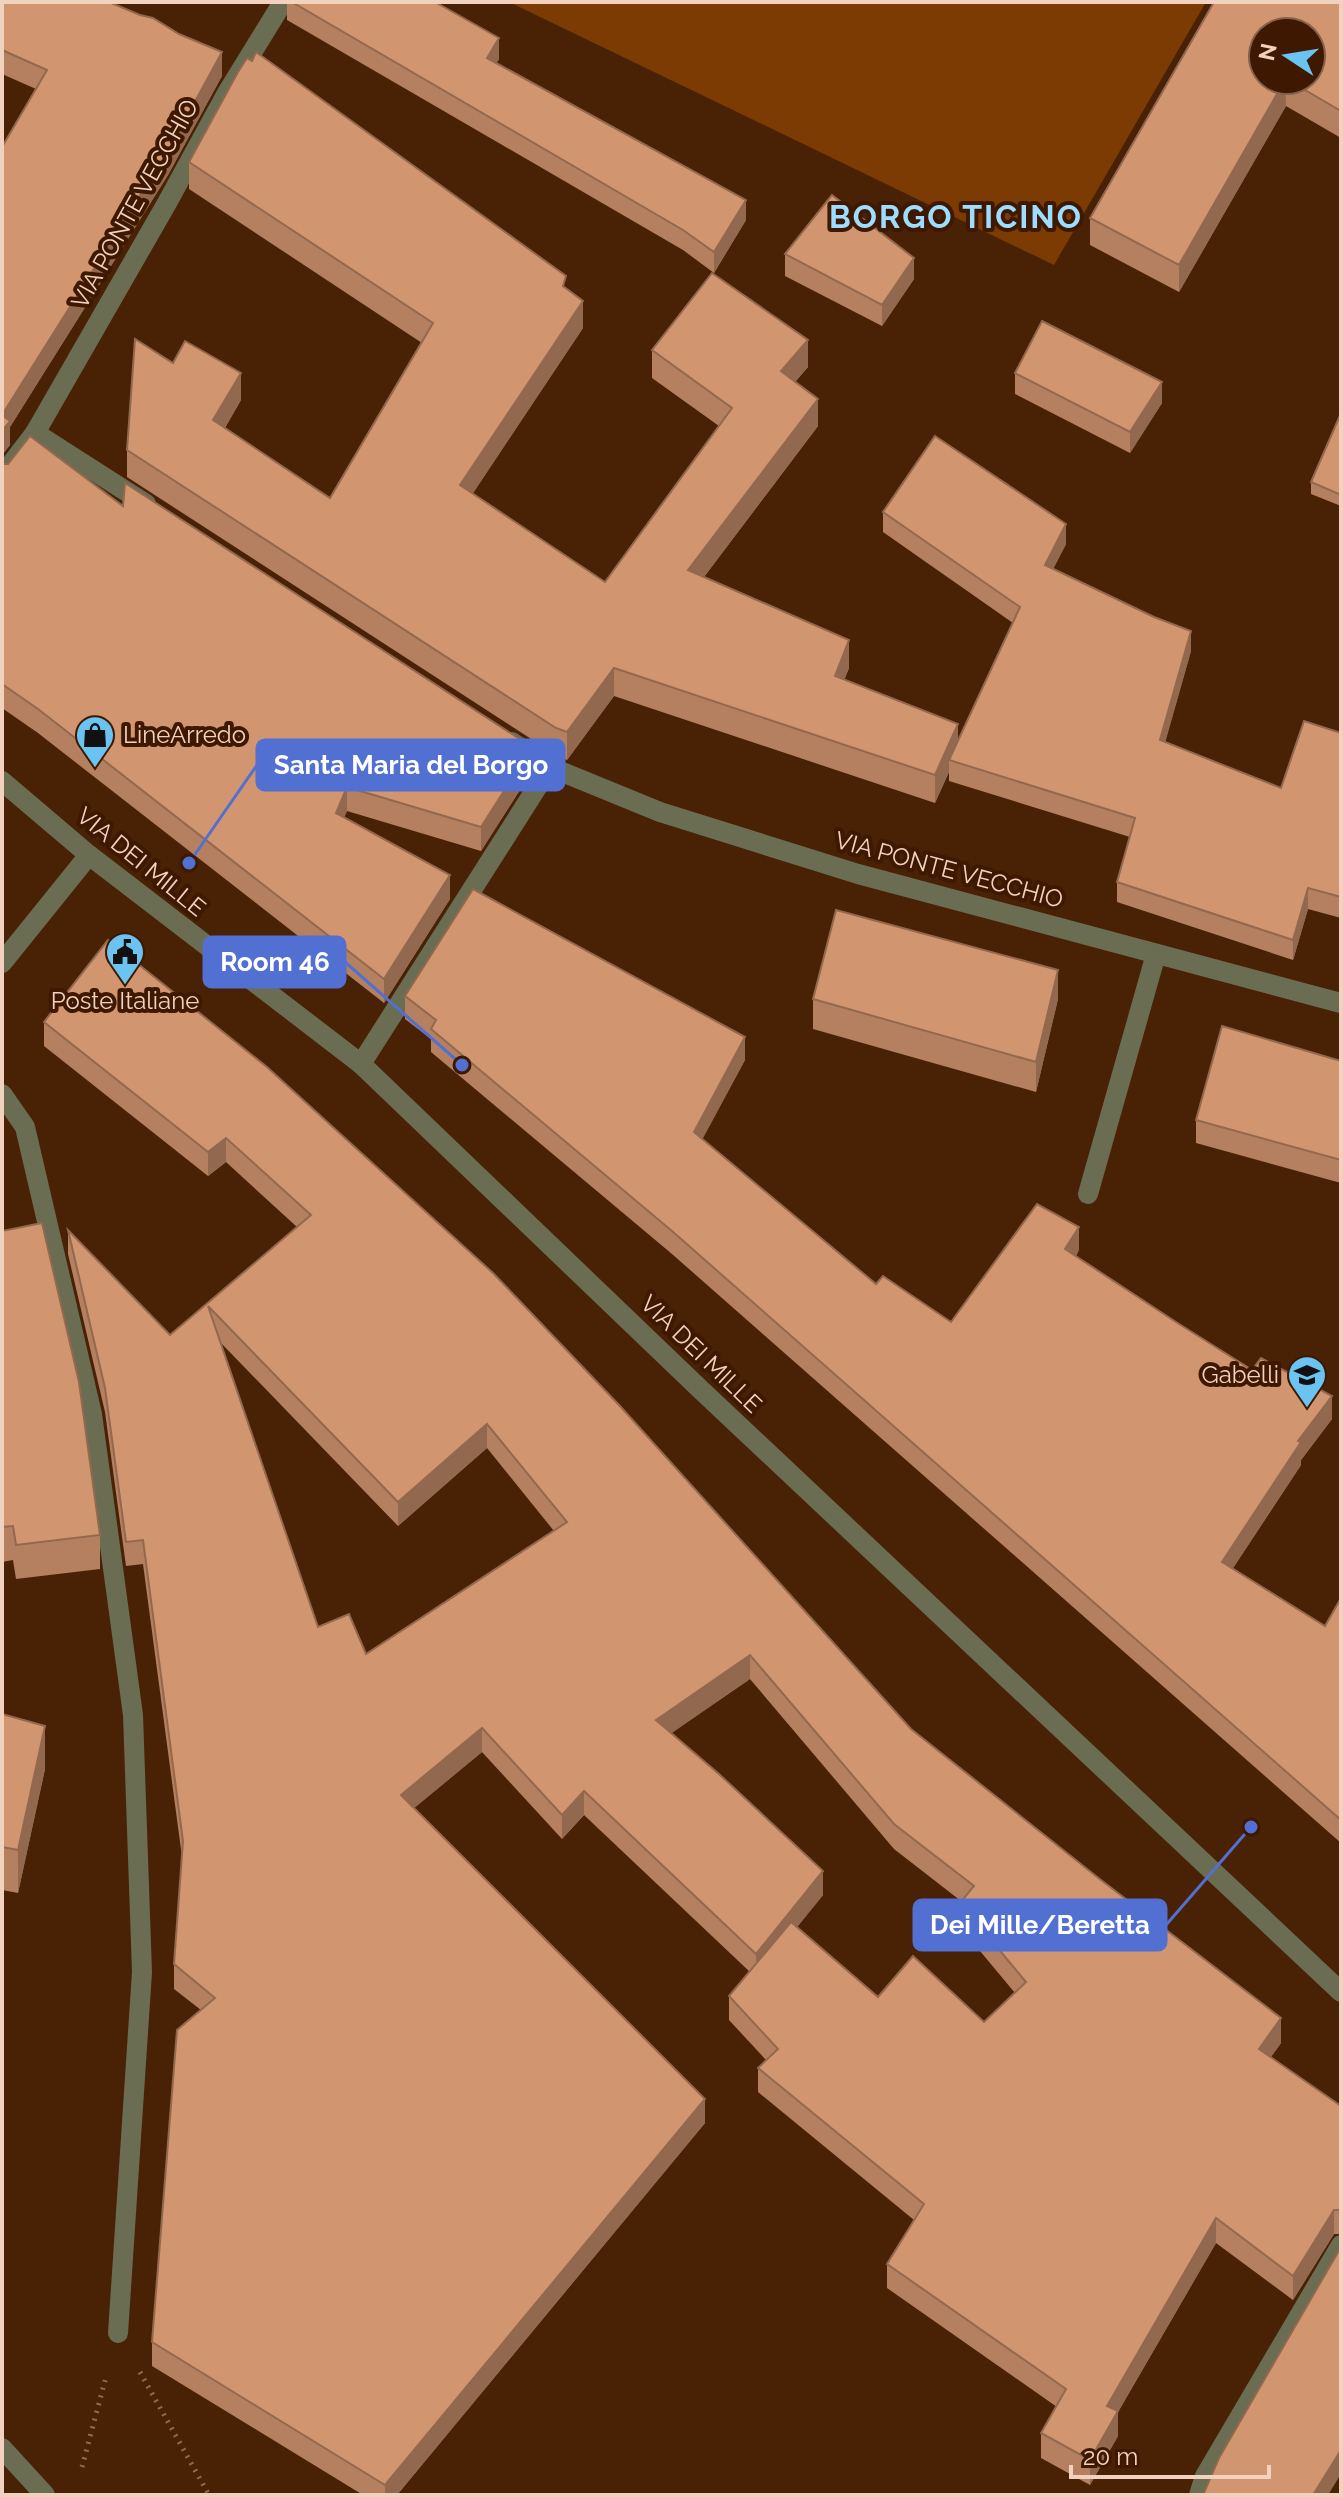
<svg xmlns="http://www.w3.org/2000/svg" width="1343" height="2497" font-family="Raleway,sans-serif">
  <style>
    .green { fill: #7b3b03 }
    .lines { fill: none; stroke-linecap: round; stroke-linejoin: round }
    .path { stroke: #8d6950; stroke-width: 5; stroke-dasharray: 2 6; stroke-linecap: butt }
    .minor { stroke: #6a6d52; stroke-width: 20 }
    .wall { fill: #b4805f; fill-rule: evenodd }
    .shaded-wall { fill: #92684e }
    .building { fill: #d1956f; stroke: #92684e; stroke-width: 2; fill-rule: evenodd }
    .labels { text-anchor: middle; stroke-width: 8; stroke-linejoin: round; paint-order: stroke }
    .street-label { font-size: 24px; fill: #f2d2bf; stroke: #3e1800 }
    .poi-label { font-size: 24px; fill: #f2d2bf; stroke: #3e1800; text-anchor: start }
    .district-label { font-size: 32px; font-weight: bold; letter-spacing: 2px; fill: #9dddff; stroke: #3e1800 }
    .leader { fill: none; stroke: #526fd2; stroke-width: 3 }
    .callout-dot { fill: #526fd2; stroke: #3e1800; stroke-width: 3 }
    .callout { fill: #526fd2; stroke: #526fd2; stroke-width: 3 }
    .callout-label { font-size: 26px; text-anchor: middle; font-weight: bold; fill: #fff }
  </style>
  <rect width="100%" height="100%" fill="#492205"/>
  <polygon class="green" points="509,2 1206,2 1054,265"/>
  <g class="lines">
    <g class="path">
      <polyline points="140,2372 209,2495"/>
      <polyline points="82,2467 106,2377"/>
    </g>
    <g class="minor">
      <polyline points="35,433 146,504"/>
      <polyline points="2,476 35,433 167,203 227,93 283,2"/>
      <polyline points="512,742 550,767 660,812 858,874 1341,1003"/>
      <polyline points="2,781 89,855 361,1064 700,1389 1341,1992"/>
      <polyline points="2,963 89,855"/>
      <polyline points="361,1064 550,767"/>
      <polyline points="2,1094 25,1127 92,1414 133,1715 142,1972 118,2333"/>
      <polyline points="1088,1194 1156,954"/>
      <polyline points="2,2448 45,2495"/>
      <polyline points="1199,2495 1205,2476 1341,2245"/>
    </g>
  </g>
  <g class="wall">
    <polygon points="2,2 222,76 168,175 10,427 10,445 2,455 36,89 2,74"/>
    <polygon points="287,2 435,2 499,59 496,63 746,220 714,273 683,250 287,20"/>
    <path d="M1341,2V138L1286,106L1179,292L1090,245V218ZM1311,32V80H1263Z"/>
    <polygon points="189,162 566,289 583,328 472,494 605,582 719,426 652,378 652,350 808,367 795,382 818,426 704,577 849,668 844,680 958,740 1013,623 883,532 883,512 1066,544 1053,569 1191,651 1165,742 1281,788 1341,733 1341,918 1308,909 1293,960 1117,902 1117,882 1130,837 949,781 949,772 935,803 614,696 567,760 556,755 127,477 127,450 173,363 241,400 225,428 330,498 422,343 189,189"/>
    <polygon points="785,254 914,279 882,326 785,276"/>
    <polygon points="1015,373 1162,403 1130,453 1015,394"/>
    <polygon points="1341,413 1341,506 1311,494 1311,482"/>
    <polygon points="2,464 123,506 532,771 481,851 347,811 344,817 450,899 384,1003 38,733 2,708"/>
    <path d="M108,940L911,1729L1281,2043L1271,2057L1341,2106V2234H1334L1293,2300L1216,2243L1118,2412V2436L1090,2485L1041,2458V2433L1057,2407L887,2288V2264L914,2220L758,2092V2068L766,2060L729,2020V1996L750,1972L584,1815L562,1839L482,1752L414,1808L705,2123L397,2495H363L152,2366V2342L201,2010L174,1989V1964L182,1857L143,1564L126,1566L105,1412L68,1254V1230L170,1335L297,1227L226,1162L208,1176L44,1046V1022ZM221,1343L398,1526L487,1448L554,1531L366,1654L318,1627ZM750,1679L894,1849L961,1901L960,1903V1927L1015,1993L984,2022L878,1997L797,1927L823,1895L671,1733Z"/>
    <polygon points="405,996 745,1060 702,1139 876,1284 951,1322 1079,1250 1076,1256 1176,1322 1332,1419 1301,1460 1301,1465 1233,1568 1325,1626 1341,1598 1341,1843 672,1254 431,1052 431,1039 405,1019"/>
    <polygon points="813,999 1058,999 1036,1092 813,1029"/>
    <polygon points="1341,1061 1341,1183 1196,1143 1196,1120"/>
    <polygon points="2,1231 100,1535 100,1569 16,1579 13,1560 2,1562"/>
    <polygon points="2,1714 45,1769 18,1893 2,1890"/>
  </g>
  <g class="shaded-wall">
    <polygon points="499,38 499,59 487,78 487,58"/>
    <polygon points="222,52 222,76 168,175 10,427 10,445 2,455 2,415"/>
    <polygon points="1285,80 1286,106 1179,292 1179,265"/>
    <polygon points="746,200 746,220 714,273 714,252"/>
    <polygon points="914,258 914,279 882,326 882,305"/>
    <polygon points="583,301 583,328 460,513 460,485"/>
    <polygon points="808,340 808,367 781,398 781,371"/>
    <polygon points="241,373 241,400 213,448 213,420"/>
    <polygon points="1162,382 1162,403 1130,453 1130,432"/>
    <polygon points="818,399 818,426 688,598 688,570"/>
    <polygon points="1066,524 1066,544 1045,585 1045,565"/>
    <polygon points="1191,631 1191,651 1160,761 1160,740"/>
    <polygon points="849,640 849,668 835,704 835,676"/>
    <polygon points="614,668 614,696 567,760 567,732"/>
    <polygon points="958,724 958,752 949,760 949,772 935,803 935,775"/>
    <polygon points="532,747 532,771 481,851 481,827"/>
    <polygon points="347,787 347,811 336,837 336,813"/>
    <polygon points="450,875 450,899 384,1003 384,979"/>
    <polygon points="1308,888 1308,909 1293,960 1293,940"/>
    <polygon points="1058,970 1058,999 1036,1092 1036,1062"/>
    <polygon points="745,1037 745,1060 694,1155 694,1132"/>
    <polygon points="226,1138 226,1162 208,1176 208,1152"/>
    <polygon points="1079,1227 1079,1250 1065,1272 1065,1249"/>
    <polygon points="1332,1396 1332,1419 1301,1460 1301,1465 1222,1585 1222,1562 1298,1441"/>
    <polygon points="487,1424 487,1448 398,1526 398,1502"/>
    <polygon points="750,1655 750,1679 656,1744 656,1720"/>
    <polygon points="45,1726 45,1769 18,1893 18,1850"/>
    <polygon points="482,1728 482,1752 401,1819 401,1795"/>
    <polygon points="584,1791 584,1815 562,1839 562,1815"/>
    <polygon points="823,1871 823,1895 756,1978 756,1954"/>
    <polygon points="1281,2018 1281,2043 1259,2073 1259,2049"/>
    <polygon points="705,2099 705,2123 397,2495 385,2495 385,2485"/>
    <polygon points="1334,2210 1334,2234 1293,2300 1293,2276"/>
    <polygon points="1216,2218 1216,2243 1118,2412 1118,2436 1090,2485 1090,2460 1107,2406"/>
    <polygon points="1341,2450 1341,2474 1328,2495 1313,2495"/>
  </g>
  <g class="building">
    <polygon points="2,2 109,2 140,15 153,18 179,34 222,52 168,151 2,415 2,147 47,70 2,50"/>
    <polygon points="292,2 435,2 499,38 487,58 746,200 714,252 683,230"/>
    <polygon points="1214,2 1341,2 1341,111 1288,80 1311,80 1311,32 1263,32 1263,80 1285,80 1179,265 1090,218"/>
    <polygon points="256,52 566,276 563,286 583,301 460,485 605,582 732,408 652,350 712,273 808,340 781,371 818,399 688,570 849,640 835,676 958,724 935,775 614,668 567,732 556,728 127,450 135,339 173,363 185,341 241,373 213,420 330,498 433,323 189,162 238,72 247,58 252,61"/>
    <polygon points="832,195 914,258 882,305 785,254"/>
    <polygon points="1042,321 1162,382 1130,432 1015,373"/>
    <polygon points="1341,413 1341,495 1311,482"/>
    <polygon points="2,415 10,421 2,431"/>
    <polygon points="30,436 123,506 125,483 532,747 481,827 347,787 336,813 450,875 384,979 38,709 2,684 2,464 8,464"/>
    <polygon points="935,436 1066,524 1045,565 1154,617 1191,631 1160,740 1281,788 1304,721 1341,733 1341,897 1308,888 1293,940 1117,882 1135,818 949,760 1020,607 883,512"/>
    <polygon points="473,889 745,1037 694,1132 876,1284 883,1276 951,1322 1037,1204 1079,1227 1065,1249 1176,1322 1252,1370 1261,1358 1332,1396 1298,1441 1301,1442 1222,1562 1325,1626 1341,1598 1341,1820 672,1231 431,1029 436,1020 405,996"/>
    <polygon points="836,910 1058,970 1036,1062 813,999"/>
    <path d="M108,940L267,1067L493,1273L620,1406L911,1729L1101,1880L1281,2018L1259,2049L1341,2106V2210H1334L1293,2276L1216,2218L1107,2406L1118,2411L1090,2460L1041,2433L1066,2389L887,2264L924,2204L758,2068L778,2049L729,1996L791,1922L878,1997L913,1956L984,2022L1026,1982L960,1903L974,1886L894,1824L750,1655L656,1720L719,1774L823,1871L756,1954L584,1791L562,1815L482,1728L401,1795L705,2099L385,2485L152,2342L177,2030L215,1998L174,1964L183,1841L143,1540L126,1542L105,1388L68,1230L170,1335L311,1215L226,1138L208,1152L44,1022ZM208,1306L398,1502L487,1424L567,1522L366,1654L349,1614L318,1627Z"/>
    <polygon points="1222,1026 1341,1061 1341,1160 1196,1120"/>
    <polygon points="42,1223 79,1382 100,1535 16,1545 13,1526 2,1527 2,1231"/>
    <polygon points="2,1714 45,1726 18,1850 2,1847"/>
    <polygon points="1341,2247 1341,2450 1313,2495 1203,2495 1219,2458"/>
  </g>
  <defs>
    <symbol id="shop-pin" viewBox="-11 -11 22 30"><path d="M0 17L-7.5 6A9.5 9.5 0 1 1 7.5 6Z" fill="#6ac3f1" stroke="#3e1800"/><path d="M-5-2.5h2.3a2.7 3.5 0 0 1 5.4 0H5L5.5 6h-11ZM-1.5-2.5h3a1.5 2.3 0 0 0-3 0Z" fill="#111"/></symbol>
    <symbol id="civic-pin" viewBox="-11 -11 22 30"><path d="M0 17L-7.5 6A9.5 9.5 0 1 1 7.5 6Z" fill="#6ac3f1" stroke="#3e1800"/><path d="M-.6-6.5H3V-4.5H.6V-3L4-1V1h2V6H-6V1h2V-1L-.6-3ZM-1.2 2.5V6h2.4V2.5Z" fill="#111"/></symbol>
    <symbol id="school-pin" viewBox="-11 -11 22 30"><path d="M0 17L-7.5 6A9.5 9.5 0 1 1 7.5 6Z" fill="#6ac3f1" stroke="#3e1800"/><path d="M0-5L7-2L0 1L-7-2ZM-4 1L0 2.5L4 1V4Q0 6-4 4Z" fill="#111"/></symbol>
  </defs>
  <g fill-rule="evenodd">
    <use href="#shop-pin" x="73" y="713" width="44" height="60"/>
    <use href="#civic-pin" x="103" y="930" width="44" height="60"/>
    <use href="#school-pin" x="1285" y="1353" width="44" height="60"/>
  </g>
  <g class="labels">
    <g class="street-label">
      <text transform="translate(135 204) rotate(-61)" y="8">VIA PONTE VECCHIO</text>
      <text transform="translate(141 862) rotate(39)" y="8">VIA DEI MILLE</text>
      <text transform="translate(949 870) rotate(15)" y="8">VIA PONTE VECCHIO</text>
      <text transform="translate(701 1354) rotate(44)" y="8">VIA DEI MILLE</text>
    </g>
    <g class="poi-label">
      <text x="123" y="743">LineArredo</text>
      <text x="125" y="1009" text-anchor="middle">Poste Italiane</text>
      <text x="1279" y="1383" text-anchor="end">Gabelli</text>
    </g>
    <g class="district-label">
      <text x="956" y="228">BORGO TICINO</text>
    </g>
  </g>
  <path class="leader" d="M189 863L257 765M462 1065L345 962M1251 1827L1166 1925"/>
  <g class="callout-dot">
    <circle cx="189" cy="863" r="8"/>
    <circle cx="462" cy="1065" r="8"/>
    <circle cx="1251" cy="1827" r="8"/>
  </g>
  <g class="callout">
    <rect x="257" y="740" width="307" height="50" rx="8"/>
    <rect x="204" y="937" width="141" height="50" rx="8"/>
    <rect x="914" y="1900" width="252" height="50" rx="8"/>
  </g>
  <g class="callout-label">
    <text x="411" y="774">Santa Maria del Borgo</text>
    <text x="275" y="971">Room 46</text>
    <text x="1040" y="1934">Dei Mille/Beretta</text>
  </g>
  <rect width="1343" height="2497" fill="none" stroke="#f2d2bf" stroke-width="8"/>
  <g transform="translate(1287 56) rotate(282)"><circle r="38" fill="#3e1800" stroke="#86624c" stroke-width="2"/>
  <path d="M0-6L14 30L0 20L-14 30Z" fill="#6ac3f1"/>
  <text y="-12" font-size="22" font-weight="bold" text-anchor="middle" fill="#f2d2bf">N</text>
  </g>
  <path d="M1071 2465v12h198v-12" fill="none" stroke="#f2d2bf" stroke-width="4"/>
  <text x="1083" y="2465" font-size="24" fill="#f2d2bf" stroke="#3e1800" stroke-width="6" paint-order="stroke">20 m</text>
</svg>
